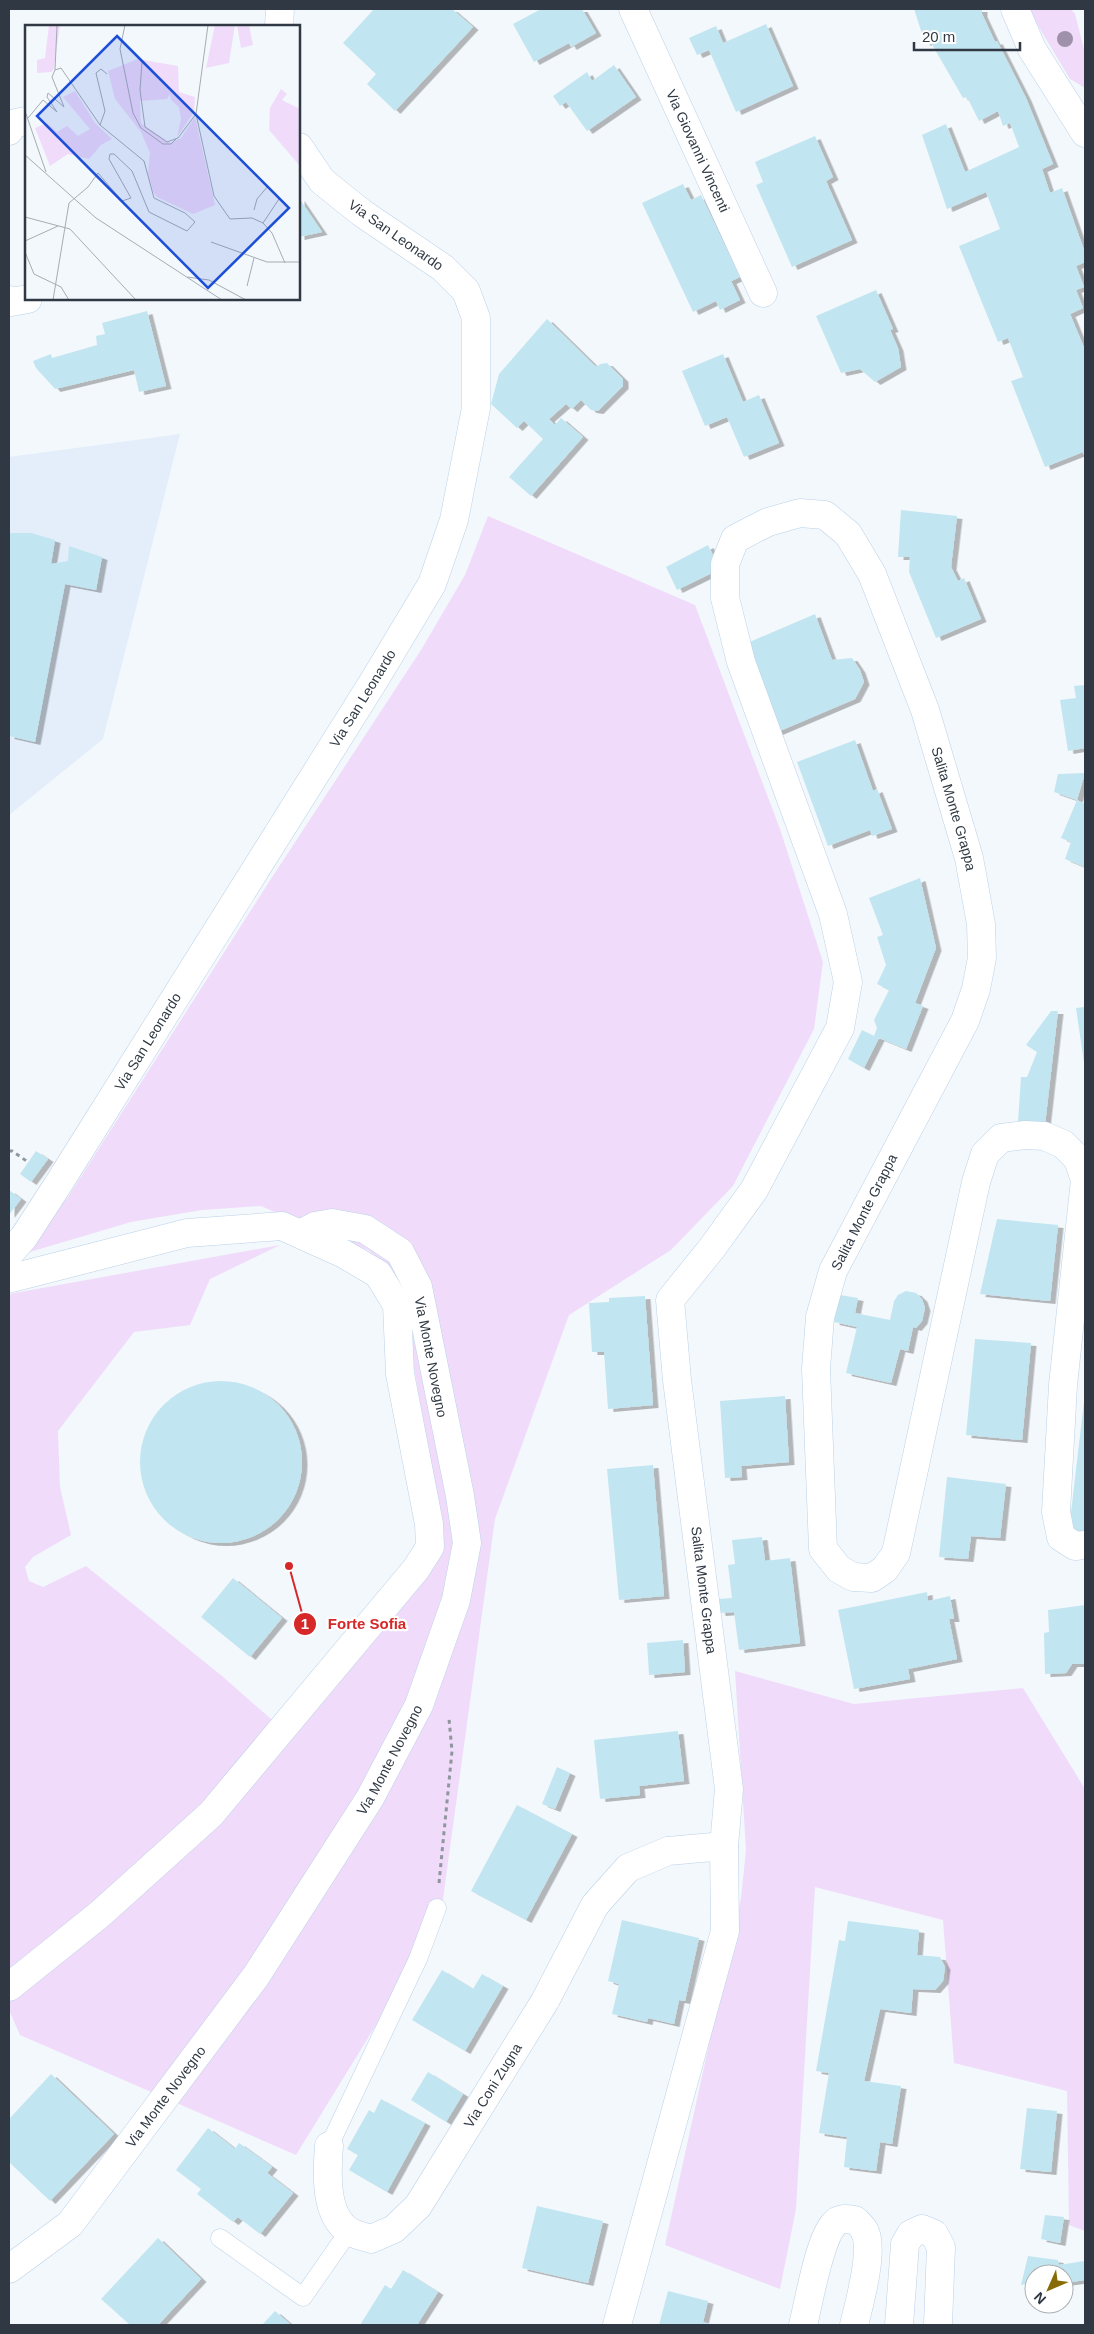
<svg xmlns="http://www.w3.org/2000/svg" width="1094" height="2334" font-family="Helvetica,sans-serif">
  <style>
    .built { fill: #e3eefa }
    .green { fill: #f0dcfa }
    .building { fill: #c2e6f1; filter: url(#shadow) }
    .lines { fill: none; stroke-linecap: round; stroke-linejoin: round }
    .service-casing { stroke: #bbd1e8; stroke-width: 19 }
    .minor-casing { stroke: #bbd1e8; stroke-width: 29 }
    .path { stroke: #8f969d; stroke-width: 3; stroke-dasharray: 4 4; stroke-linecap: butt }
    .service { stroke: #fff; stroke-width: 18 }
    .minor { stroke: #fff; stroke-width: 28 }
    .tree { fill: #9f91ab }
    .labels { text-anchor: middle; stroke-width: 4.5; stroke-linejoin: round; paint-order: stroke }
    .street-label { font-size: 14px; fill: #303943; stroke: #fff }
    .inset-road { fill: none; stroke: #a5acb2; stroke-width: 1 }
    .view { fill: #1d4ed8; fill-opacity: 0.15; stroke: #1d4ed8; stroke-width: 2.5 }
    .inset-edge { fill: none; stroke: #303943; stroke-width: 2.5 }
    .leader { fill: none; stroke: #d62828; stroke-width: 2 }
    .callout-dot { fill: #d62828; stroke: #fff; stroke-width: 2 }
    .mark-label { font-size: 15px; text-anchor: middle; font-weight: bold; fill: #fff }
    .callout-label { font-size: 15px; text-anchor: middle; font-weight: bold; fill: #d62828; stroke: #fff; stroke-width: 4.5; stroke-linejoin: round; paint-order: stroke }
  </style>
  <defs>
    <filter id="shadow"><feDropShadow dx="5.5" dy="3" stdDeviation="0" flood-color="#0004"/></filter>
  </defs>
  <rect width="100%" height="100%" fill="#f3f8fc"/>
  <polygon class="built" points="180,434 103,739 9,815 9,457"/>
  <g class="green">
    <polygon points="1028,9 1071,9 1075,14 1085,53 1085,88 1070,79"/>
    <polygon points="488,516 695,605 780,829 823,962 814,1029 733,1186 671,1250 569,1315 495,1519 440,1921 296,2155 20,2035 9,2010 9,1294 280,1245 210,1279 190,1325 134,1332 58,1431 60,1487 71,1535 33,1557 25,1567 29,1581 43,1587 86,1566 222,1676 288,1734 429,1574 444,1537 400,1289 390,1270 368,1250 322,1233 261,1206 202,1210 131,1222 23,1254 68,1197 267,885 421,650 465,575"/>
    <polygon points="735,1671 854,1704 1023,1688 1085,1789 1085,2231 1069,2225 1067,2091 954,2063 943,1920 815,1887 796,2209 780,2289 665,2245 741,1898 746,1850"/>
  </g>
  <g class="building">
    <polygon points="374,9 452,9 473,27 395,111 367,84 376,74 343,43"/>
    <polygon points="541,9 582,9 596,33 571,47 569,43 534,62 513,24"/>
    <polygon points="914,9 982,9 982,14 995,42 997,41 1026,98 1053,164 1042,169 1050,193 1062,188 1085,253 1085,262 1076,266 1084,287 1076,290 1083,308 1070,314 1085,350 1085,458 1083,452 1045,467 1011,381 1023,377 1008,338 998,342 959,246 1000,229 986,192 947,209 922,135 946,124 965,172 1019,147 1010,123 1003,126 998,111 979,121 967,97 963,98 930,41 925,43"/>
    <polygon points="766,24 793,86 736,112 709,50 697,55 689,38 716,26 723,43"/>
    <polygon points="614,65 636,97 587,131 566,102 560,106 553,96 587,72 592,81"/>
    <polygon points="815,136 833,177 826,181 852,240 792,267 756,185 763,182 755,162"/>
    <polygon points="683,184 691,200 701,195 740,277 731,281 740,300 720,310 716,301 693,312 642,203"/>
    <polygon points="299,198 322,232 299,237"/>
    <polygon points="876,290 893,329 890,330 898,348 901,367 875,382 860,369 841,373 816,316"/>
    <polygon points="147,311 166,386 139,392 134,370 55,389 36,368 33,361 51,354 52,358 97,345 96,336 105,334 102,323"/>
    <polygon points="547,319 594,365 597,367 600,364 607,363 623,379 623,386 598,411 591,410 581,400 572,409 566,404 549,419 555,425 561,418 583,437 531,496 509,477 543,439 524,421 517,428 491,404 499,374"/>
    <polygon points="723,354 743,402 759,395 779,443 744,457 727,417 705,426 682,371"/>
    <polygon points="901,510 957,516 951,567 958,581 964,578 981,619 936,638 909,572 910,557 898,557"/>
    <polygon points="9,533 31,533 55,540 51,564 68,561 69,546 102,557 96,590 65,584 35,742 9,736"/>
    <polygon points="708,545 720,569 677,590 666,567"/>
    <polygon points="815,614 832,660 852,658 860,670 864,682 855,699 775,733 745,644"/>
    <polygon points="1085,685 1085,748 1068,751 1060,700 1076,698 1074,686"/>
    <polygon points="855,740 873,791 877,789 892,829 872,836 870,830 828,846 797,762"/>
    <polygon points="1085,773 1077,800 1054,792 1058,774"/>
    <polygon points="1077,800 1085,804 1085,867 1065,859 1071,842 1061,838"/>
    <polygon points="920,878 936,948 915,1003 923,1006 906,1049 879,1038 864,1068 848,1059 862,1030 874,1036 877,1028 874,1020 889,990 877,984 886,965 877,937 883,935 869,898"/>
    <polygon points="1085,1007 1085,1063 1084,1063 1076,1008"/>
    <polygon points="1051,1011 1058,1011 1045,1125 1018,1122 1021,1077 1027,1077 1037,1052 1026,1045"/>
    <polygon points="36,1151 48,1159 31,1182 20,1174"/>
    <polygon points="9,1190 21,1199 9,1215"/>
    <polygon points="997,1219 1058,1225 1050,1301 980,1294"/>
    <polygon points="906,1291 916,1293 922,1299 925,1308 922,1321 916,1328 913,1327 908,1351 900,1349 891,1383 846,1373 857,1327 834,1322 840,1295 858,1298 855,1313 890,1320 894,1301 898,1295"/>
    <polygon points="645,1296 653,1405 608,1409 604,1352 592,1352 589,1303 609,1302 609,1298"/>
    <polygon points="975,1339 1031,1343 1022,1440 966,1435"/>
    <circle cx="221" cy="1462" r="81"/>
    <polygon points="785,1396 789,1462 741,1466 742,1477 725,1478 720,1401"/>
    <polygon points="1084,1402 1085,1531 1069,1530 1078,1452"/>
    <polygon points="653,1465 664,1596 619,1600 607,1469"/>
    <polygon points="947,1477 1006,1484 1000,1538 971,1536 968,1559 939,1557"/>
    <polygon points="762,1537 765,1561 790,1558 800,1643 739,1650 734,1612 720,1613 718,1599 732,1598 728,1565 735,1564 732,1540"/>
    <polygon points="233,1578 282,1618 250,1657 201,1617"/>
    <polygon points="927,1592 928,1601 950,1596 954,1619 949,1619 957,1659 908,1669 910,1679 854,1689 838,1610"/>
    <polygon points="1085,1605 1085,1664 1072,1664 1066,1673 1045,1674 1044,1633 1049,1632 1048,1610"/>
    <polygon points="683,1640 685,1672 649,1675 647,1643"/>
    <polygon points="678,1731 684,1781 639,1786 640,1795 600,1799 594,1740"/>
    <polygon points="557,1767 570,1773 555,1809 542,1804"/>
    <polygon points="517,1805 572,1834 526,1920 471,1891"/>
    <polygon points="622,1920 699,1938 685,2001 679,2000 674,2024 648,2018 647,2022 612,2014 619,1984 608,1981"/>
    <polygon points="848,1921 919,1930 917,1955 940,1957 945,1967 943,1981 935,1990 913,1989 911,2013 880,2009 864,2081 901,2086 892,2144 880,2142 876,2171 844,2167 847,2137 819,2133 829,2073 816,2071 839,1940 845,1941"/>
    <polygon points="442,1970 473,1989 482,1974 503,1986 465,2051 412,2020"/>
    <polygon points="428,2072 463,2094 446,2122 411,2100"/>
    <polygon points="51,2074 114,2134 50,2201 9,2162 9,2119"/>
    <polygon points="381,2099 425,2123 387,2192 349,2170 358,2155 347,2149 369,2110 374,2113"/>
    <polygon points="1027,2108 1057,2111 1051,2172 1020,2169"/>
    <polygon points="208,2128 235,2149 239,2143 272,2167 267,2173 293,2193 260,2234 238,2217 233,2222 197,2194 201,2189 176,2170"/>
    <polygon points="537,2206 603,2221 588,2283 522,2268"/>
    <polygon points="1045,2215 1064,2217 1060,2243 1041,2239"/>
    <polygon points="158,2238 201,2279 158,2325 130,2325 101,2299"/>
    <polygon points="1028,2256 1058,2260 1059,2265 1084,2261 1085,2280 1064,2283 1064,2274 1034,2274 1034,2283 1021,2285"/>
    <polygon points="403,2270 438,2292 417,2325 360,2325 385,2285 391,2289"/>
    <polygon points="668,2291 708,2301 703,2322 714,2325 659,2325"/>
    <polygon points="275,2311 291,2325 262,2325"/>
  </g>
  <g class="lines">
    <defs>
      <g id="service">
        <polyline points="329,2146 418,1959 437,1908"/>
        <polyline points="220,2238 303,2297 349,2231"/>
      </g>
      <g id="minor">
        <path id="s1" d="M633,9L763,293"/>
        <polyline points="1015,9 1032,49 1085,133"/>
        <polyline points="279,26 280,9"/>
        <polyline points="9,131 11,124 26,121"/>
        <polyline points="9,300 11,302 28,299"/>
        <path id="s2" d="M9,1254L24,1237L59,1183L375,679L432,584L454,520L476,408V318L466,291L443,268L362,213L322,181L299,147"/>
        <polyline points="9,1276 12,1278 187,1233 282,1226 344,1254 378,1274 397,1305 400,1374 429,1524 430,1547 416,1569 211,1814 100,1914 9,1987"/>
        <path id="s3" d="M724,1846L729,1789L677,1380L670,1300L712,1248L754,1190L840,1028L848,982L833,914L741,662L725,598V564L735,539L768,522L800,513L825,515L848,534L872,574L925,710L969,858L981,924L982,958L976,989L965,1021L833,1271L820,1317L816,1369L823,1549L839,1569L853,1577L872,1578L885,1569L896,1553L976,1182L985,1154L1001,1138L1025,1135L1044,1136L1063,1144L1078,1159L1085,1180L1063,1385L1056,1512L1061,1537L1075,1546L1085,1545"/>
        <path id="s4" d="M329,2146C327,2171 324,2215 349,2231C355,2235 365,2237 371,2239L394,2229L418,2206L545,2001L595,1905L628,1868L668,1851L724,1846L725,1931L617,2325"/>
        <path id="s5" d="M9,2269L70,2224L256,1976L370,1798L419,1705L456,1600L467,1543L460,1496L418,1287L400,1252L365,1229L332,1223L315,1226L300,1234"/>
        <path d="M803,2325C809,2302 819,2240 834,2224C839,2217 848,2219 855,2220C858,2223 864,2228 865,2232C874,2251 859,2305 854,2325"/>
        <polyline points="899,2325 905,2244 911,2234 922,2229 934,2234 941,2247 938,2325"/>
      </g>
    </defs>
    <use href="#service" class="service-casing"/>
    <use href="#minor" class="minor-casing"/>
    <g class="path">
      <polyline points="9,1151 12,1151 28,1162"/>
      <polyline points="439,1883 452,1751 449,1719"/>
    </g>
    <use href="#service" class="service"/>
    <use href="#minor" class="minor"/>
  </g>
  <circle class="tree" cx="1065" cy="39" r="8"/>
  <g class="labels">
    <g class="street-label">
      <text dy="5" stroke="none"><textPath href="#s1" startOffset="156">Via Giovanni Vincenti</textPath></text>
      <text transform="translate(396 235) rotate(35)" y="5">Via San Leonardo</text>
      <text dy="5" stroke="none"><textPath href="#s2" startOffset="659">Via San Leonardo</textPath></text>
      <text dy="5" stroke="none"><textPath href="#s3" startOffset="1804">Salita Monte Grappa</textPath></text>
      <text dy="5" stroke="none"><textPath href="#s2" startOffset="254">Via San Leonardo</textPath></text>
      <text transform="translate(864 1212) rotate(-63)" y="5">Salita Monte Grappa</text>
      <text transform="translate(431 1357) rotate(79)" y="5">Via Monte Novegno</text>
      <text transform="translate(704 1590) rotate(83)" y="5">Salita Monte Grappa</text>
      <text dy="5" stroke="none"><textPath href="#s5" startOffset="640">Via Monte Novegno</textPath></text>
      <text dy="5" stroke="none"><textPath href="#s4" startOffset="315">Via Coni Zugna</textPath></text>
      <text dy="5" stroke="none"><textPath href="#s5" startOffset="235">Via Monte Novegno</textPath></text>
    </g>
  </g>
  <g transform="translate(25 25)">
    <rect width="275" height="275" fill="#f3f8fc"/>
    <path d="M24,0H35L29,43L27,47L12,48V35L20,33ZM190,0H210L204,38L181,43ZM212,0H224L228,20L216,23ZM113,34L153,41L154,67L170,72L169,87L152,112L156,94L154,82L146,75L145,69L142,74L115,76L116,98L145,118L156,113L170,92L190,180L168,189L132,172L128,167L123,149L125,128L116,107L90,74L83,46ZM256,64L262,69L257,75L275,84V141L244,105L245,83ZM50,66L70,98L87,114L76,120L64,134L43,129L25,141L10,103L22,98L32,107L42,101L53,111L65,104L38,72Z" fill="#f0dcfa"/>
    <path class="inset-road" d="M100,0L95,24L108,88L116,103L138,119H146L151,114M183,0L171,89L189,171L205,194L227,193L238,198L247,208L260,238M117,37L115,65L120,102L142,117L153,113L171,89M30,45L32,0M0,86L21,147M3,93L18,75L32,87L22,72L23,68L39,82L27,52L30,45L36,43L75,100L80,86L71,48L76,44L82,49M0,130L71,193L197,275M229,185L232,174L243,161L254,174L238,198M0,192L45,204L111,275M0,216L33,201M186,217L242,237H275M0,227L9,249L36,262L44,275M162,252L184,255L221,275M222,261L229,233M28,275L44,178L63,162L73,148L97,176L106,173L84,134L85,129H89L107,146L124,187L162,206L170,197L160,188L129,173L119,136L75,100"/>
    <path class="view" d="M92,11L264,183L183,263L12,91Z"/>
    <rect width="275" height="275" class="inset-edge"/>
  </g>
  <path class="leader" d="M289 1566L305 1624"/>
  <g class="callout-dot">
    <circle cx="289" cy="1566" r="5"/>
    <circle cx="305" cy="1624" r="12"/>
  </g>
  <g class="mark-label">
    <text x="305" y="1629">1</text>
  </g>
  <g class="callout-label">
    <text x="367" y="1629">Forte Sofia</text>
  </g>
  <rect width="1094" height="2334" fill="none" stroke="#303943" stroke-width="20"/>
  <g transform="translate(1049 2289) rotate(225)"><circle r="24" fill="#ffffff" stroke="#acb0b4"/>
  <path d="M0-4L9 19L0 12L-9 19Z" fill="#876b07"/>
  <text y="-8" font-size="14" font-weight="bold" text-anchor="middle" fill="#303943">N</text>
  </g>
  <path d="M914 42v8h106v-8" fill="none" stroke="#303943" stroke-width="2.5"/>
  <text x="922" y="42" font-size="15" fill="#303943" stroke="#ffffff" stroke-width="4" paint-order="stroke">20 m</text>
</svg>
